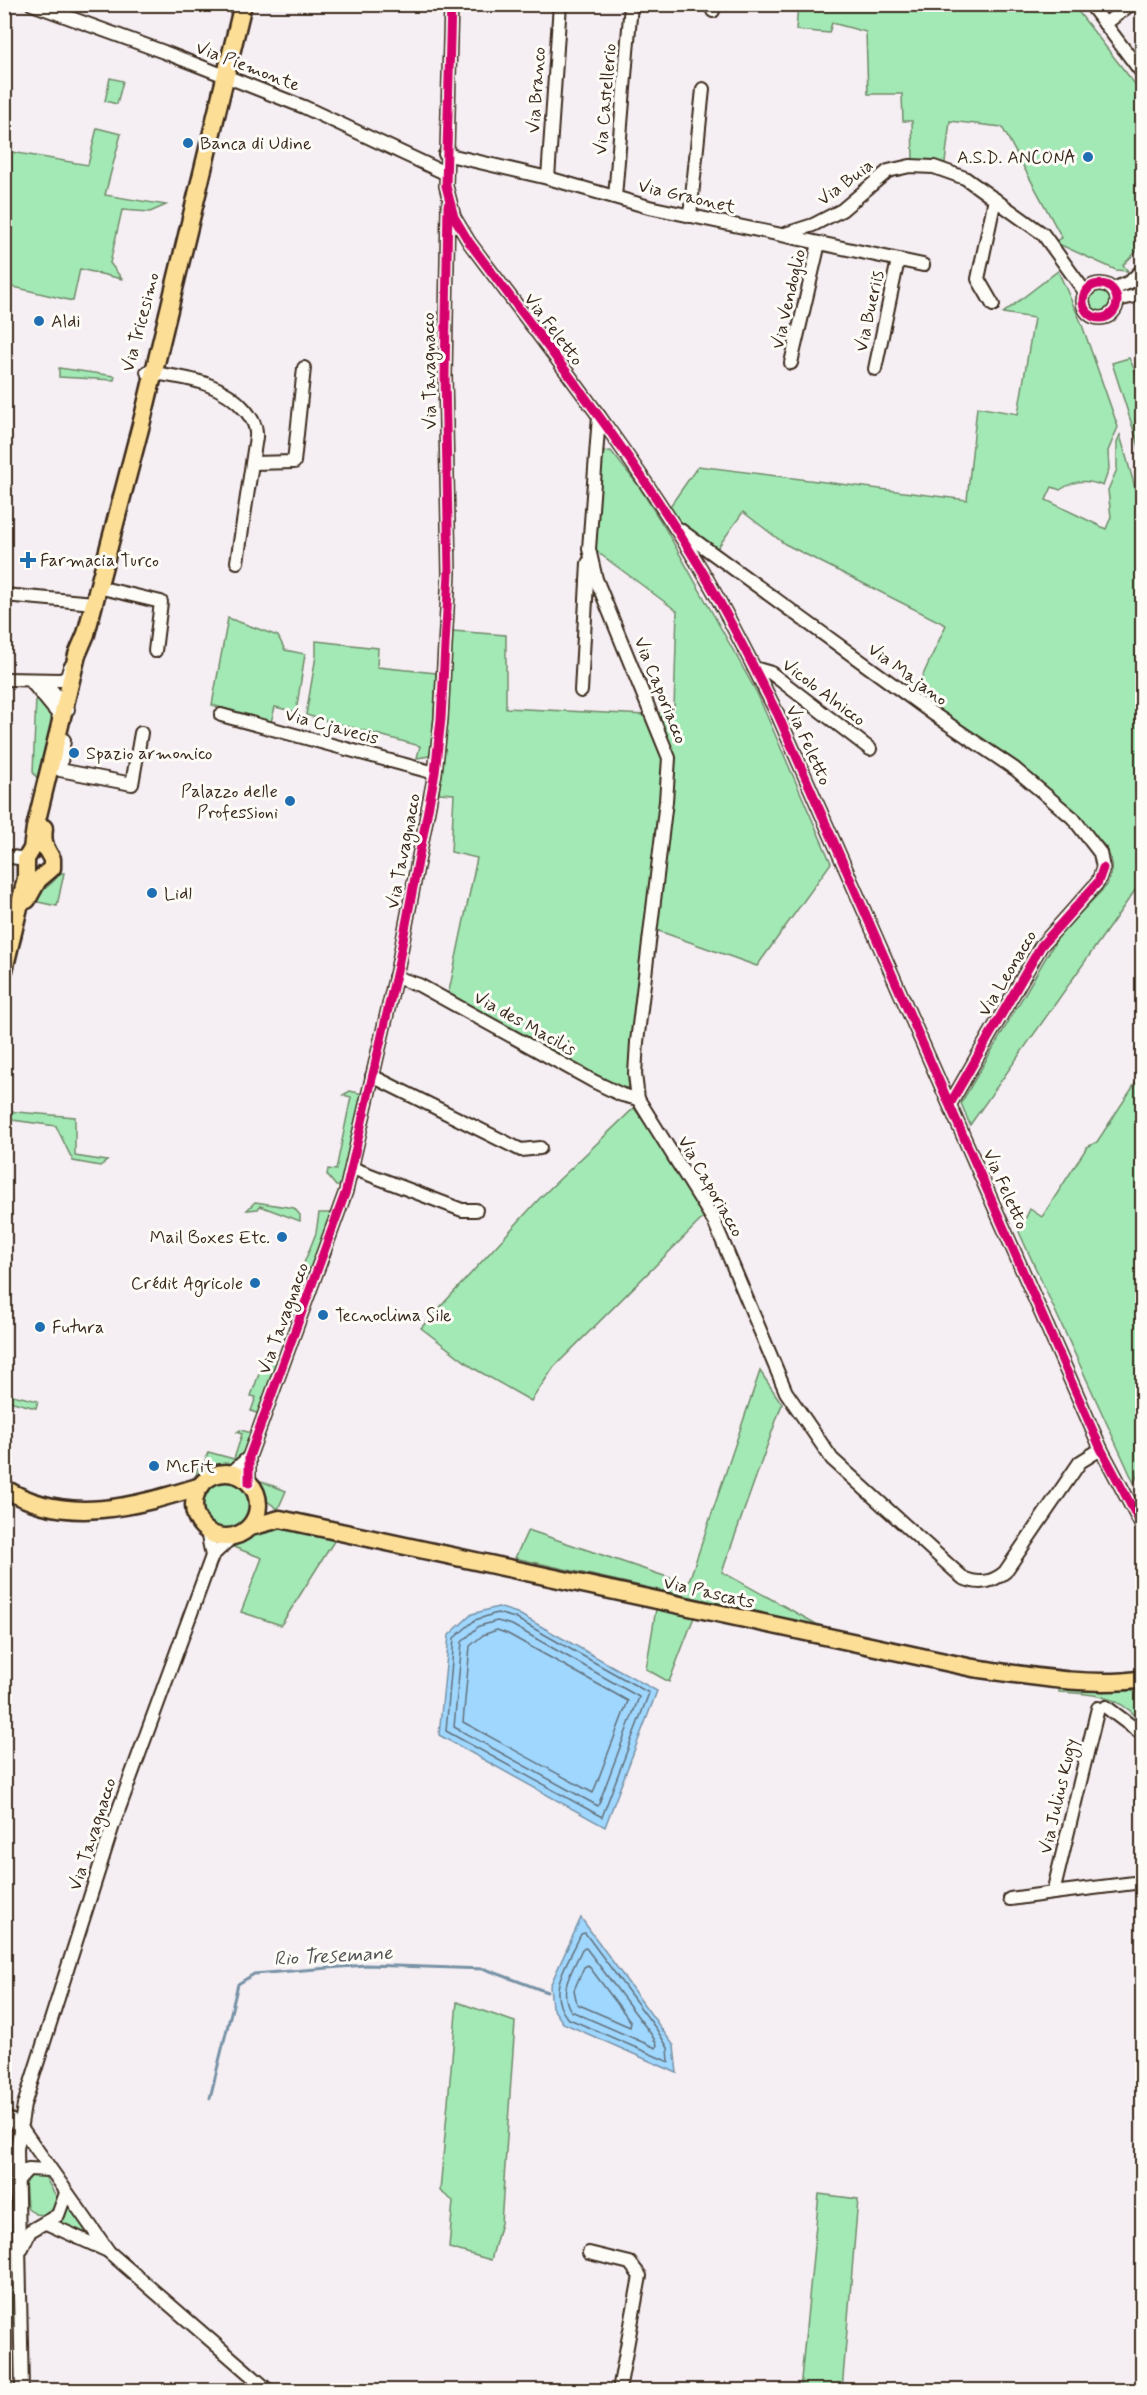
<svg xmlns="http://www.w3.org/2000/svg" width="1147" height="2395" font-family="Mynerve,sans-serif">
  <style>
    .green { fill: #a3e9b5; stroke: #6f8a6a; stroke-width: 1.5 }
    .water { fill: #9fd7ff; stroke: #7792a5; stroke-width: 1.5 }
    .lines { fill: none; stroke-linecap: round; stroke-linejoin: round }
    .shore { stroke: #636f78; stroke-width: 1.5 }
    .stream { stroke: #7792a5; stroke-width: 3 }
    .minor-casing { stroke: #3b2a1e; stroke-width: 16 }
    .major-casing { stroke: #3b2a1e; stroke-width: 21 }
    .minor { stroke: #fdfcf7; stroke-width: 12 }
    .major { stroke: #fcde96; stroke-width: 16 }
    .cycleway-casing { stroke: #fdfcf7; stroke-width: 13 }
    .cycleway { stroke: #d6006c; stroke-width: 9 }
    .poi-dot { fill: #1f6fb2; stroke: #fdfcf7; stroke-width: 2 }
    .labels { text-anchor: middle; stroke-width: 6; stroke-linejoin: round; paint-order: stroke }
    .street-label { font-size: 18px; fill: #3b2a1e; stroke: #fdfcf7 }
    .poi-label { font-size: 18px; fill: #3b2a1e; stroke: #fdfcf7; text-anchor: start }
    .water-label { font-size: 20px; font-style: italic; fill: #545556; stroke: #fdfcf7 }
  </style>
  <rect width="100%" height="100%" fill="#f5eef3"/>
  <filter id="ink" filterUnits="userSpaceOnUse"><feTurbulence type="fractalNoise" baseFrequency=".0167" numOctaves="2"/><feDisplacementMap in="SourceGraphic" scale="12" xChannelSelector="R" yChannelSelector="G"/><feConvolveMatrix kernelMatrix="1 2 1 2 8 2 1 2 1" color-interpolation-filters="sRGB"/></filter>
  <g filter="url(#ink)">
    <g class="green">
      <polygon points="798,5 1073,5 1142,93 1142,246 1123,265 1128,271 1116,270 1054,242 1062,238 1002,127 950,121 945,163 913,160 912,121 903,121 902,94 868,94 866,32 832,23 829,33 796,30"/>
      <polygon points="110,78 123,81 117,104 105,101"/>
      <polygon points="97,128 121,134 105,195 166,205 150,212 122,210 110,263 122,279 80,269 73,301 5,285 5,151 88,165"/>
      <path d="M1058,271L1081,322L1118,427L1108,451L1109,469L1103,486C1086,479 1075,480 1060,490L1052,487L1046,500L1106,529L1111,517L1108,490L1117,469V442L1120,435L1142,512V900L1136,889L970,1125L961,1103L1059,935L1107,885L1112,869L1110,857L1106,847L1086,828L912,699L946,625L785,544L743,512L716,550L675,520L668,509L698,466L967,500L977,407L1018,414L1034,318L1003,313Z"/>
      <circle cx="1099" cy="300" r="12"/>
      <polygon points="1129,358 1142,385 1142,456 1112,363"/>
      <polygon points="59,368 115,376 114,380 59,377"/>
      <polygon points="611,451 638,485 665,528 757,693 831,863 757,966 656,930 673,776 656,714 674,709 677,611 596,551 600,459 603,452"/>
      <polygon points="228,618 278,636 285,650 305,654 296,712 275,707 271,722 212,705"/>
      <polygon points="452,631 506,635 506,708 646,715 660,744 665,766 628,1077 629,1088 614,1086 448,996 477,858 451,852 454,794 439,793 446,737"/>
      <polygon points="316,641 378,648 377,667 436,673 432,748 429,756 417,758 420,746 306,715 316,656"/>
      <polygon points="36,698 49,712 52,720 37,778 33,772"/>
      <path d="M60,873H64L57,906L33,901C41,889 53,885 60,873Z"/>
      <polygon points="1142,1073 1142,1464 1134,1483 1019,1232 1030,1209 1042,1217 1087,1147 1097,1142"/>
      <polygon points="350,1091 363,1094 342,1186 336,1186 327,1175 328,1169 336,1170 351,1097 343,1095"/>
      <polygon points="634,1108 709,1212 554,1367 531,1401 475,1369 421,1328 540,1198"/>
      <polygon points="5,1111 75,1117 75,1156 107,1161 100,1166 73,1161 56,1126 5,1119"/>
      <polygon points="255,1202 294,1208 300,1215 300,1221 260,1206 258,1209 247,1210"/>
      <polygon points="319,1213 334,1213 294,1319 283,1316 316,1233"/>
      <polygon points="267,1352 276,1355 274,1360 279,1361 259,1414 251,1411 256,1397 251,1396"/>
      <polygon points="760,1371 782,1404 722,1572 820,1626 515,1558 528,1530 688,1584"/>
      <polygon points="4,1393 38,1401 36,1408 5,1400"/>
      <path d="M240,1430L252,1433C241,1461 239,1464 211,1473C203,1476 197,1480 189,1483L196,1475L200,1461L205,1462L208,1452L234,1459L242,1434L237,1432Z"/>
      <polygon points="256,1479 286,1491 278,1509 267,1501"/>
      <circle cx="226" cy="1505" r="24"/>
      <polygon points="279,1526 336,1538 281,1625 241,1612 262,1558 231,1546 256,1531"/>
      <polygon points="656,1609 694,1617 669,1682 646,1669"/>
      <path d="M1060,1685L1142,1692V1718H1138C1117,1695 1089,1693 1059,1692Z"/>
      <polygon points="457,2002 515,2022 501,2223 491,2260 449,2248 453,2201 440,2191"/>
      <polygon points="29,2175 44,2175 57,2198 54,2208 45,2215 35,2214 27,2207 25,2179"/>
      <polygon points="819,2194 858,2199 842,2390 800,2390"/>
      <polygon points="5,2201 12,2202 14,2323 5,2323"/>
      <polygon points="69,2204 97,2241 56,2222 64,2216"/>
    </g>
    <g class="water">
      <polygon points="498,1607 517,1613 657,1691 605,1827 439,1735 449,1635 472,1614"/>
      <polygon points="581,1918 674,2046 677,2073 563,2023 552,2007 550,1986"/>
    </g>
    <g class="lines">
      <g class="shore">
        <polygon points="497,1613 515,1618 649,1693 602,1817 446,1731 454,1638 475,1620"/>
        <polygon points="497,1621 512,1625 639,1697 598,1806 454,1727 462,1642 479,1626"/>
        <polygon points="497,1630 508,1634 628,1701 593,1793 463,1722 470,1646 483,1635"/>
        <path d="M585,1933L657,2030L668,2048L669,2062L567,2018C545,1990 568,1963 581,1934Z"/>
        <path d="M586,1948L651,2034L657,2044L656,2048L571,2011C557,1990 573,1970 582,1949Z"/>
        <polygon points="588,1965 631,2022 630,2027 577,2004 574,1990 584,1967"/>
      </g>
      <polyline class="stream" points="210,2098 238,1984 254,1974 366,1965 485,1969 547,1992"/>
      <defs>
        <g id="minor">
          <polyline points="32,4 164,52 304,107 445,173"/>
          <path d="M451,4L446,186L454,217L469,242C549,349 632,454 701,569C729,616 753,666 778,715L1101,1449L1142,1526"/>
          <polyline points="1090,4 1142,73"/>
          <polyline points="713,11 714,4"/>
          <polyline points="1105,24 1131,4"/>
          <polyline points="445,154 548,178 649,207 923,265"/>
          <polyline points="548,178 560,4"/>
          <polyline points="615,197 631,4"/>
          <polyline points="690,216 703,89"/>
          <polyline points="785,234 813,225 842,210 888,171 910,166 934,167 965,178 1043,234 1085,292"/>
          <circle cx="1100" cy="301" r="17"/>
          <polyline points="1113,289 1130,282 1142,270"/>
          <polyline points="1117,300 1135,296 1142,291"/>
          <polyline points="993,305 978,279 995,199"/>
          <polyline points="791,363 819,243"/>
          <polyline points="875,369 898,260"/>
          <path d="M147,372C184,378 220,380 246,411C252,419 257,426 256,437L237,562"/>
          <path d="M599,416L589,549L596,579L669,758L666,801L637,1042L635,1074L638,1099L714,1221L786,1392L832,1459L963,1578C979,1585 992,1583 1005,1572L1080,1462L1101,1449"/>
          <polyline points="253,463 294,462 304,368"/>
          <polyline points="679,529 932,713 1015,769 1073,818 1100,853 1103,868 1098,882 1041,946 950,1104"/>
          <polyline points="98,587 161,602 155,651"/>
          <polyline points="4,595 94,603"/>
          <polyline points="754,668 771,673 870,749"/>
          <polyline points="4,679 61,680 67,677 70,667"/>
          <polyline points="30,680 58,714 61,724"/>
          <polyline points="43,680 68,709"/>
          <polyline points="581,691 588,563"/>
          <polyline points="221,715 435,773"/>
          <polyline points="64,740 60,770 132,784 141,733"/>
          <polyline points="4,856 26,859"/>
          <polyline points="395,977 419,985 593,1081 622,1095 638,1099"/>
          <polyline points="372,1076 521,1150 540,1148"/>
          <polyline points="352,1168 462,1210 476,1210"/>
          <polyline points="230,1474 249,1457"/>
          <polyline points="249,1483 249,1457 346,1191 398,966 435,773 441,719 449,573 445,376 448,206"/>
          <polyline points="207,1531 212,1556"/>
          <polyline points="1106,1707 1142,1734"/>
          <polyline points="1098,1708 1053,1893 1142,1882"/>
          <polyline points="1010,1899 1053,1893"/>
          <polyline points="4,2116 21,2127 109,2252 268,2390"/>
          <polyline points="18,2180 28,2169 49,2170"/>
          <polyline points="46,2223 108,2251"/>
          <polyline points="22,2248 30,2231 58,2215 66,2193"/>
          <polyline points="589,2253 630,2263 640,2276 619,2390"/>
          <polyline points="22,2390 17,2149 24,2105 113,1825 212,1556 232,1537"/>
        </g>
        <g id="major">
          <path d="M27,900L38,880L52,868V859C45,848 42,842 44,828"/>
          <polyline points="4,970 26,878 26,859 32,849 35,828 77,655 86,634 143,417 243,4"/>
          <circle cx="226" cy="1505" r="32"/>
          <path d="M4,1488C66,1527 136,1506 201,1486"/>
          <path d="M250,1527L280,1519L973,1668C1023,1675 1094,1688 1142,1679"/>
        </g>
      </defs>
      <use href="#minor" class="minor-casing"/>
      <use href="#major" class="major-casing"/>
      <use href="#minor" class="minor"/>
      <use href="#major" class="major"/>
      <defs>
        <g id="cycleway">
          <path d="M451,4L446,186L454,217L469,242C549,349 632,454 701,569C729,616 753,666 778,715L1101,1449L1142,1526"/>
          <circle cx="1100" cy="301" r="17"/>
          <polyline points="950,1104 1041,946 1098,882 1103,868"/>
          <polyline points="249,1483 249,1457 346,1191 398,966 435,773 441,719 449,573 445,376 448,205"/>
        </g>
      </defs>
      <use href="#cycleway" class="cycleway-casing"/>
      <use href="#cycleway" class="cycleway"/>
    </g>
  </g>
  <g class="poi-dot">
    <circle cx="188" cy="143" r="6"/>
    <circle cx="1088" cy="157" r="6"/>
    <circle cx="39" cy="321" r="6"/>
    <path d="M25 551h6v6h6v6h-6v6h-6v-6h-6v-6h6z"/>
    <circle cx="74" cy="753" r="6"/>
    <circle cx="290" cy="801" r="6"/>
    <circle cx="152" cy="893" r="6"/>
    <circle cx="282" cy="1237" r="6"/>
    <circle cx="255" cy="1283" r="6"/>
    <circle cx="323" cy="1315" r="6"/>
    <circle cx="40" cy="1327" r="6"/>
    <circle cx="154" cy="1466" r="6"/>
  </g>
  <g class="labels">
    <g class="street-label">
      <text transform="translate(248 66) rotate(21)" y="6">Via Piemonte</text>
      <text transform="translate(536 90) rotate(-86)" y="6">Via Branco</text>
      <text transform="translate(605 99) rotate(-85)" y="6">Via Castellerio</text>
      <text transform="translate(845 182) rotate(-37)" y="6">Via Buia</text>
      <text transform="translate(687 196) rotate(13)" y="6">Via Graonet</text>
      <text transform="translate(788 299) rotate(-77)" y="6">Via Vendoglio</text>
      <text transform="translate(869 311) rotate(-78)" y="6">Via Bueriis</text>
      <text transform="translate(140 322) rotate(-75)" y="6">Via Tricesimo</text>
      <text transform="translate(554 329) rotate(53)" y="6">Via Feletto</text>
      <text transform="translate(429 371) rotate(-91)" y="6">Via Tavagnacco</text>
      <text transform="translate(908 674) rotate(36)" y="6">Via Majano</text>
      <text transform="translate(661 690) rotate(68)" y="6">Via Caporiacco</text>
      <text transform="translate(824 692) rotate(37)" y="6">Vicolo Alnicco</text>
      <text transform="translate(332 726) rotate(15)" y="6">Via Cjavecis</text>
      <text transform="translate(809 745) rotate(66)" y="6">Via Feletto</text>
      <text transform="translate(403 851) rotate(-79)" y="6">Via Tavagnacco</text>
      <text transform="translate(1007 973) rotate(-59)" y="6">Via Leonacco</text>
      <text transform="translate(525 1023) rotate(29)" y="6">Via des Macilis</text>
      <text transform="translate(711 1186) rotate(60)" y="6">Via Caporiacco</text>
      <text transform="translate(1006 1189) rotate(66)" y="6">Via Feletto</text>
      <text transform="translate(283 1318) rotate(-70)" y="6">Via Tavagnacco</text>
      <text transform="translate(709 1592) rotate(13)" y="6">Via Pascats</text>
      <text transform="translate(1058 1796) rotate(-77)" y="6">Via Julius Kugy</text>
      <text transform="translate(92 1834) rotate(-72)" y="6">Via Tavagnacco</text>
    </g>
    <g class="poi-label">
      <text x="200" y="149">Banca di Udine</text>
      <text x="1076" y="163" text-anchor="end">A.S.D. ANCONA</text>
      <text x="51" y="327">Aldi</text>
      <text x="40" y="566">Farmacia Turco</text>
      <text x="86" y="759">Spazio armonico</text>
      <text x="278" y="797" text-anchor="end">Palazzo delle<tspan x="278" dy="21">Professioni</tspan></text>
      <text x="164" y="899">Lidl</text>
      <text x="270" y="1243" text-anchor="end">Mail Boxes Etc.</text>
      <text x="243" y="1289" text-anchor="end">Crédit Agricole</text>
      <text x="335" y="1321">Tecnoclima Sile</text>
      <text x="52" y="1333">Futura</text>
      <text x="166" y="1472">McFit</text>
    </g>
    <g class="water-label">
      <text transform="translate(333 1955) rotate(-3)" y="7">Rio Tresemane</text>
    </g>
  </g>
  <rect width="1147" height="2395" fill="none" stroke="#fdfcf7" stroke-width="24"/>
  <rect x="12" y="12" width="1123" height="2371" fill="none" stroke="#3b2a1e" stroke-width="2" filter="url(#ink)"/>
</svg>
